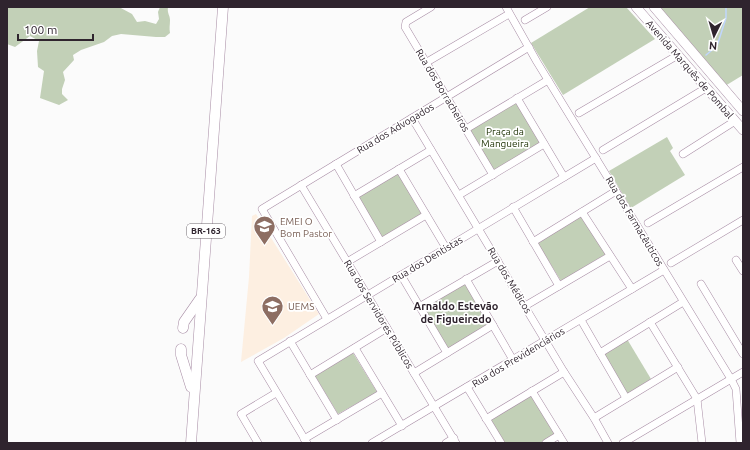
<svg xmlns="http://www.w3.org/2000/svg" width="750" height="450" font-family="Ubuntu,sans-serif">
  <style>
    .commercial { fill: #fdefe1 }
    .green { fill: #c2d0b7 }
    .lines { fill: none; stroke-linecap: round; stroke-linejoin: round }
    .stream { stroke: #c0d6fd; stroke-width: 1.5 }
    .minor-casing { stroke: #a88da5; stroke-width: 8 }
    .major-casing { stroke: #a88da5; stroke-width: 10 }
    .highway-casing { stroke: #a88da5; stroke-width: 11 }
    .minor { stroke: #fff; stroke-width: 7 }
    .major { stroke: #fff; stroke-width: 9 }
    .highway { stroke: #fff; stroke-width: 10 }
    .labels { text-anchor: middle; stroke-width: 3.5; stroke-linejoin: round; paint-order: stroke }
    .shield { fill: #fff; stroke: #6d666d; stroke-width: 1 }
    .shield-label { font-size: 9px; font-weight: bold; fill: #2f242e }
    .street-label { font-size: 10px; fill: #2f242e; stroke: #fff }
    .park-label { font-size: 10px; fill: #203407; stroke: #fff }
    .education-label { font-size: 10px; fill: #785e54; stroke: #fff; text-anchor: start }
    .neighbourhood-label { font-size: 11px; font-weight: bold; fill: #2f242e; stroke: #fff }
  </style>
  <rect width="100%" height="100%" fill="#fbfbfb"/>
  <polygon class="commercial" points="256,214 319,314 284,338 241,362 249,277 252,216"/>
  <g class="green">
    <path d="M7,7H119L132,14L137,22L145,21L156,24L159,19L158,12L160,7H168C167,14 170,15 170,20C170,25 169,28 170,33L165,37H156L121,34L112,36L104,42L81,50L73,55L74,60L63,72L65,80L62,89V94L68,100L59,105L40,98L44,71L38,67L37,51L39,41L30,36L15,47L7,44Z"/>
    <polygon points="590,7 626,7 655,39 563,95 531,43"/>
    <polygon points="657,7 743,7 743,75 725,86"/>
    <polygon points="516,102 540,143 494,171 470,130"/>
    <polygon points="667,137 673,148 670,151 685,175 631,208 609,171"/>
    <polygon points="398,173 423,214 382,238 358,197"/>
    <polygon points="582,215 606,254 561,281 537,242"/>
    <polygon points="465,282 489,325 448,349 423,308"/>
    <polygon points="627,339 651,379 627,394 604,354"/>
    <polygon points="353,353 377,392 338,414 315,376"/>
    <polygon points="531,395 555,434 540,443 505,443 491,420"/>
  </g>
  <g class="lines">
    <polyline class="stream" points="706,55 717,46 726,18 726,7"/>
    <defs>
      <g id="minor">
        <polyline points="431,7 406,22 405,27 493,175"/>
        <polyline points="506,7 537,62 731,379 736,389 740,443"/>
        <polyline points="525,20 547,7"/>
        <polyline points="427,62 509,14"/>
        <polyline points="517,98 564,177"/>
        <polyline points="579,113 678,55"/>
        <polyline points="412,118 564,372 594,418 608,443"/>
        <polyline points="466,129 548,80"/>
        <polyline points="603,150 706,88"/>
        <polyline points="683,154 735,121"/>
        <polyline points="336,164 381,242"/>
        <polyline points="399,169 446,248"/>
        <polyline points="301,185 456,443"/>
        <polyline points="459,195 544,144"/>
        <polyline points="354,196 431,150"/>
        <polyline points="513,207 559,286"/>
        <polyline points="582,212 632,289"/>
        <polyline points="648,223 743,167"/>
        <polyline points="533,242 616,191"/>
        <polyline points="736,260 743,271"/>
        <polyline points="347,262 426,215"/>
        <polyline points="671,263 743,220"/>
        <polyline points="401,275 447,353"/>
        <polyline points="466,279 513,360"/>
        <polyline points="701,284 743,354"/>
        <polyline points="525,306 610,256"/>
        <polyline points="419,307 498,261"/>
        <polyline points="327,319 262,209 529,47"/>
        <polyline points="581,320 626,398"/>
        <polyline points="650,322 697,399 702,443"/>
        <polyline points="290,341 337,420"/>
        <polyline points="355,348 402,426"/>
        <polyline points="600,353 683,302"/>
        <polyline points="414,373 493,325"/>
        <polyline points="310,375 387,328"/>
        <polyline points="467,387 501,443"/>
        <polyline points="532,391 564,443"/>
        <polyline points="594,418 678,367"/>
        <polyline points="486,419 564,372"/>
        <polyline points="304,439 382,393"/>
        <polyline points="258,443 241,414 276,393"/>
        <polyline points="307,443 258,361 596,158"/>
        <polyline points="372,443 664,270"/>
        <polyline points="446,443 454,438"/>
        <polyline points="546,443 559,435"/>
        <polyline points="623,443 743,372"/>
      </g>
      <g id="major">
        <polyline points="636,7 743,130"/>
        <polyline points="654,7 743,111"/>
      </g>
      <g id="highway">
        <polyline points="183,328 184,322 200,299"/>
        <polyline points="181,349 181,355 191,387"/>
        <polyline points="191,443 223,7"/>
      </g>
    </defs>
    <use href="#minor" class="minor-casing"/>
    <use href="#major" class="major-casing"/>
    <use href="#highway" class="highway-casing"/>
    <use href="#minor" class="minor"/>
    <use href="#major" class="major"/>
    <use href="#highway" class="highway"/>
  </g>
  <defs>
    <symbol id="school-pin" viewBox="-11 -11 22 30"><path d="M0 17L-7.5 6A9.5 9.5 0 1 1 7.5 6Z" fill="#8d6e63" stroke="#fff"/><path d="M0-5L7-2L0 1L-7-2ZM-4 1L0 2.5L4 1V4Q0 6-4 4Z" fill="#fff"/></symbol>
    <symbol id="university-pin" viewBox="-11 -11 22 30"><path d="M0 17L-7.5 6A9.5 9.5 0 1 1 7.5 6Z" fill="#8d6e63" stroke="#fff"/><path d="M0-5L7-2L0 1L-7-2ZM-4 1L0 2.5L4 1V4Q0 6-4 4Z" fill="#fff"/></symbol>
  </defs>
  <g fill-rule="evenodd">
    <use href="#school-pin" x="252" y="214" width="25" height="34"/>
    <use href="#university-pin" x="260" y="294" width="25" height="34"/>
  </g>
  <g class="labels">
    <rect class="shield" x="187" y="224" width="38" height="14" rx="3"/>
    <g class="shield-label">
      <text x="206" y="234">BR-163</text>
    </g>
    <g class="street-label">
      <text transform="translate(690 69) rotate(49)" y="4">Avenida Marquês de Pombal</text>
      <text transform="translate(443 90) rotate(59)" y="4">Rua dos Borracheiros</text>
      <text transform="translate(395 128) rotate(-31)" y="4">Rua dos Advogados</text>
      <text transform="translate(635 221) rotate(59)" y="4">Rua dos Farmacêuticos</text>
      <text transform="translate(427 259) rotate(-31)" y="4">Rua dos Dentistas</text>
      <text transform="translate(510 280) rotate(59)" y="4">Rua dos Médicos</text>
      <text transform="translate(379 314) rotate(59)" y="4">Rua dos Servidores Públicos</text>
      <text transform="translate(518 357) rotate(-31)" y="4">Rua dos Previdenciários</text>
    </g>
    <g class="park-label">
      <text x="505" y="135">Praça da<tspan x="505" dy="12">Mangueira</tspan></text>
    </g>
    <g class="education-label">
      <text x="280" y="225">EMEI O<tspan x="280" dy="12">Bom Pastor</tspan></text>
      <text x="288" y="310">UEMS</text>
    </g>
    <g class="neighbourhood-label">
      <text x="456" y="310">Arnaldo Estevão<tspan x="456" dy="13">de Figueiredo</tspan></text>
    </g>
  </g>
  <rect width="750" height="450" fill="none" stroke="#2f242e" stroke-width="16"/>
  <g transform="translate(714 36) rotate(185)" stroke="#ffffff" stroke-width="3" paint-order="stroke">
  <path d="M0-3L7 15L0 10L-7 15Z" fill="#2f242e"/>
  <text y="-6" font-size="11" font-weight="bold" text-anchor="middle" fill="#2f242e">N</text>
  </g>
  <path d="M18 34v6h75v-6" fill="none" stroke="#2f242e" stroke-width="2"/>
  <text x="24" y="34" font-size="12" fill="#2f242e" stroke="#ffffff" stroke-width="3" paint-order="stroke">100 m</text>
</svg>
